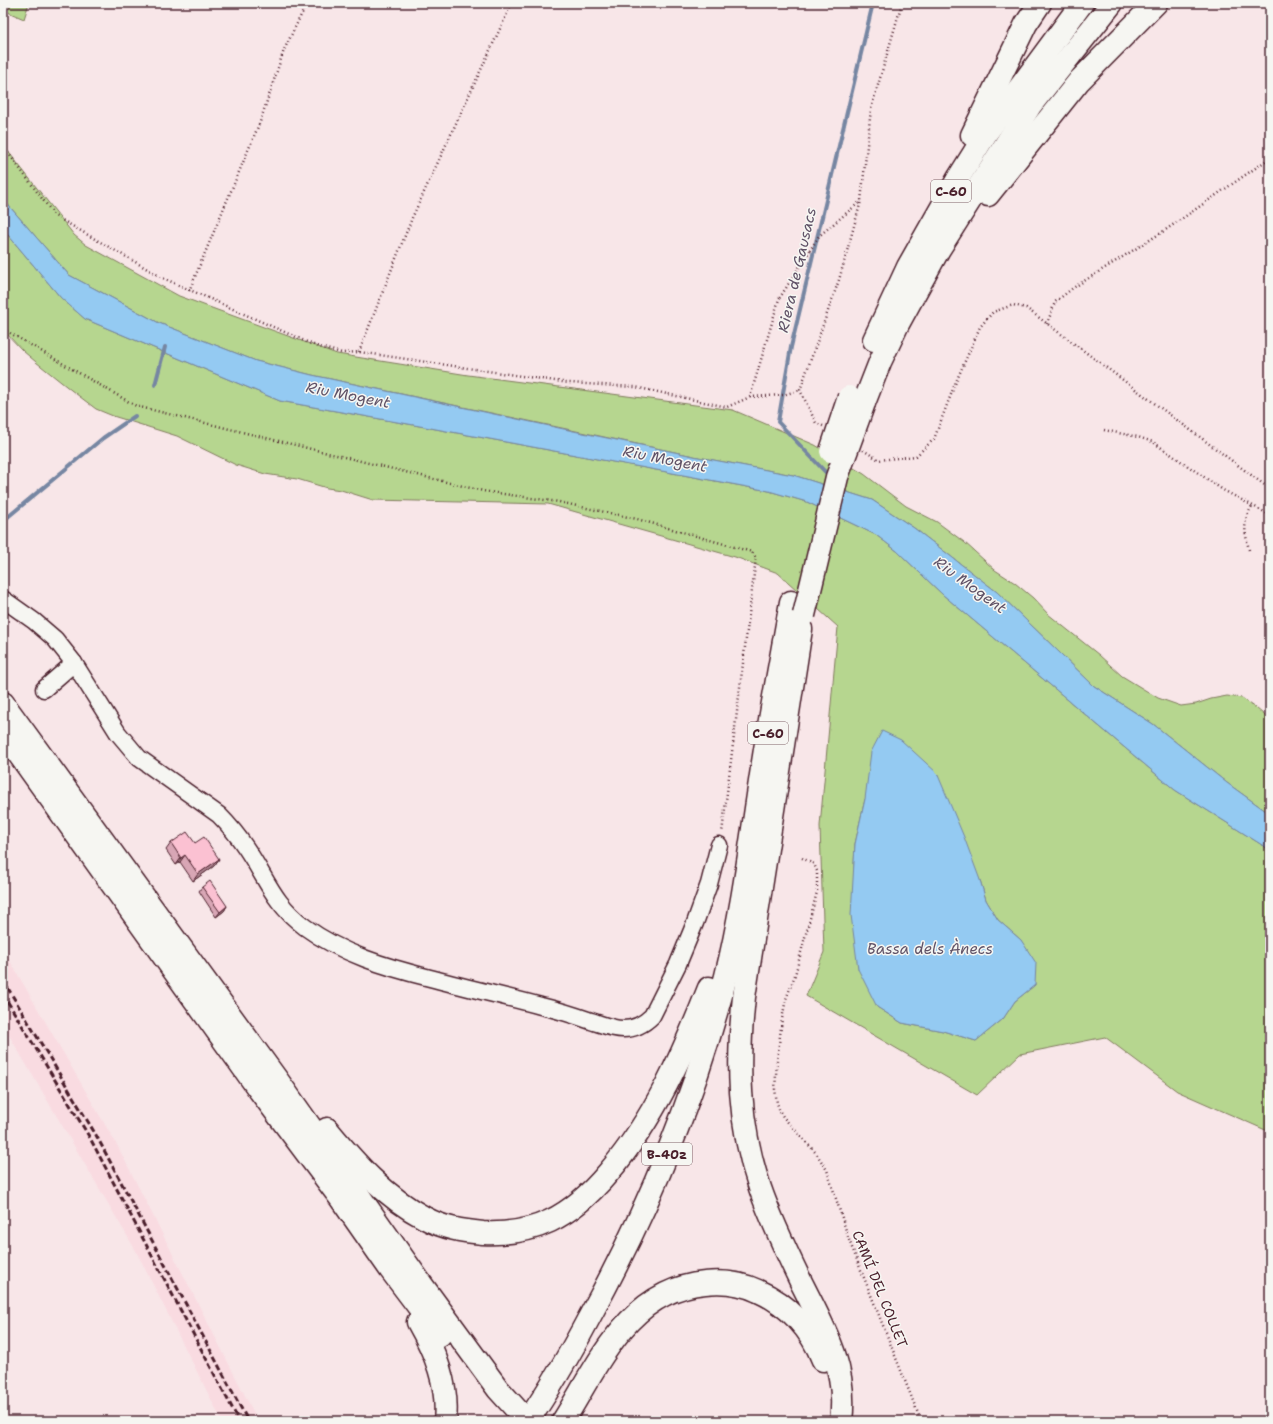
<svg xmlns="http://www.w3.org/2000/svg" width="1273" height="1424" font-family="'Shantell Sans',sans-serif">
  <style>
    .built { fill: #f9dbe1 }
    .green { fill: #b6d68f; stroke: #807a5d; fill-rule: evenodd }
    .water { fill: #94caf2; stroke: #7686a2 }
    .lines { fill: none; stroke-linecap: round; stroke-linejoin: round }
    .stream { stroke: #7686a2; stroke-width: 4 }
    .minor-casing { stroke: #4a1f2b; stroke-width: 19 }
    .highway-casing { stroke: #4a1f2b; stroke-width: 25 }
    .path { stroke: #4a1f2b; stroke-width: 2.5; stroke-dasharray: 1 3; stroke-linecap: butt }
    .minor { stroke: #f6f6f2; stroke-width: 16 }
    .highway { stroke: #f6f6f2; stroke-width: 22 }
    .rail { stroke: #4a1f2b; stroke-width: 3; stroke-dasharray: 6 3; stroke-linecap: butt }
    .highway-bridge-casing { stroke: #4a1f2b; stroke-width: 25; stroke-linecap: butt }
    .highway-bridge { stroke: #f6f6f2; stroke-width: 22 }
    .wall { fill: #d8a6b5; stroke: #4a1f2b }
    .shaded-wall { fill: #b08793; stroke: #4a1f2b }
    .building { fill: #fbc1d2; stroke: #4a1f2b }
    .labels { text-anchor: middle; stroke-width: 3; stroke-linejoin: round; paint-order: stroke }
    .shield { fill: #f6f6f2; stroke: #7e6067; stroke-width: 1 }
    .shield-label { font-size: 13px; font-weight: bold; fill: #4a1f2b }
    .street-label { font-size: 14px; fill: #4a1f2b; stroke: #f6f6f2 }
    .water-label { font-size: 15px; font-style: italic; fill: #605267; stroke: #f6f6f2 }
  </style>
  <rect width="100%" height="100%" fill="#f8e6e8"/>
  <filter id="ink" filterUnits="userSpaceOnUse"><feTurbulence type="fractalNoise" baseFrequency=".025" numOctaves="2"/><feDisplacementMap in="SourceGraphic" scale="8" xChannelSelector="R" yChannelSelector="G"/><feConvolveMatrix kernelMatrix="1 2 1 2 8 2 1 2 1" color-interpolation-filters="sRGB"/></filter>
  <g filter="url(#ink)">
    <polygon class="built" points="3,949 118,1147 258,1421 222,1421 136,1251 3,1025"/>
    <g class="green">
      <polygon points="3,3 29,3 24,19 3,10"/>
      <polygon points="3,145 74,235 86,245 179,296 337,354 468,375 733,410 815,445 864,474 906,506 937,522 964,542 995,570 1015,583 1033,598 1048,614 1099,655 1122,676 1158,698 1181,706 1196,704 1211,699 1227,696 1242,698 1256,708 1270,720 1270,814 1227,783 1153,724 1094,686 997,592 914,528 872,500 793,475 703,458 312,375 256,361 159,323 69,275 3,199"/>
      <path d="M3,229L61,298L85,319L280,401L425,427L769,491L807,502L876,535L897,551L942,594L1175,790L1270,850V1132L1177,1091L1105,1037L1020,1054L977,1095L806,996L824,952L820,826L838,627L778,573L735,557L548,504L373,500L341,490L327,488L297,479L265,474L236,465L177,436L113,416L96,409L71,390L36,362L23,351L3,330ZM865,799L980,880L986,900L998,920L1021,940L1035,985L1015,1001L1003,1019L976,1041L943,1031L902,1023L877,1007L854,867L855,844Z"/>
    </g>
    <g class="water">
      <polygon points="3,199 69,275 159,323 256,361 312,375 559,428 703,458 793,475 872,500 914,528 997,592 1094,686 1153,724 1227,783 1270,814 1270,850 1175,790 942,594 897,551 876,535 807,502 769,491 425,427 280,401 85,319 61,298 3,229"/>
      <polygon points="882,731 901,740 937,773 964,837 980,880 986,900 998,920 1021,940 1036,963 1035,985 1015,1001 1003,1019 976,1041 943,1031 902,1023 877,1007 858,969 851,915 855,844 865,799 871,752"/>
    </g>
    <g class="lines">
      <g class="stream">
        <polyline points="155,385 165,347"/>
        <polyline points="830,477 778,422 791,347 873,3"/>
        <polyline points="3,521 103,438 135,416"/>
      </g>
      <defs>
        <g id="minor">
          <path d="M3,599L34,621L55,639L74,663L118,733L139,758L219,815C229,825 238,836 246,848C267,879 273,903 305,927C342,954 386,967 430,978C467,988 504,996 541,1006C558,1010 574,1015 591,1021C601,1024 612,1029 623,1029C634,1029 644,1024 652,1016L678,964L695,923L709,884L719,845"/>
          <polyline points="44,689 74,663"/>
        </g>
        <g id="highway">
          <polyline points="972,135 1026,24 1040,3"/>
          <polyline points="988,195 1079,81 1156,3"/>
          <polyline points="874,340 908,267 959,177 987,132 1082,3"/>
          <polyline points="864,403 880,362 898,324 939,249 1030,106 1112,3"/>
          <path d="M801,629L744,997C737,1063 738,1124 760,1188C771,1220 786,1251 801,1282C824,1328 848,1367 841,1421"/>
          <polyline points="3,703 278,1081 422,1285 498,1389 527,1421"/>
          <polyline points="3,732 260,1091 341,1199 390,1269 440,1335"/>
          <path d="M327,1129C355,1163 385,1197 425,1218C443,1228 462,1231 483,1233C506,1234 529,1231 550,1221C573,1210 592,1192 608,1173C655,1118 683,1054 709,988"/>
          <path d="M418,1322C435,1352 449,1385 445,1421"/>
          <path d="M528,1421C551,1387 571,1352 590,1316C649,1208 696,1094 726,976C744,904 752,830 764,756C772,705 782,653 791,602"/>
          <path d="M563,1421C599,1364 628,1290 705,1283C723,1281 741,1283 758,1291C788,1304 811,1329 823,1360"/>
        </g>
      </defs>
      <use href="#minor" class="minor-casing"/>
      <use href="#highway" class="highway-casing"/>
      <g class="path">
        <polyline points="3,146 55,216 163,278 316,346 342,353 359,352 569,383 635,387 727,407 750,397 779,299 819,236 861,201"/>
        <polyline points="189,291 260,122 284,50 307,3"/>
        <polyline points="1047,324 1055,302 1073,288 1164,231 1270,158"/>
        <polyline points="3,329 136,406 483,491 559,502 637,519 752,552 756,558 722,833"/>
        <polyline points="359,352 412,218 512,3"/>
        <polyline points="750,397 783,395 800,390"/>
        <polyline points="823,426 816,423 800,390 839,280 861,201 871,109 902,3"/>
        <polyline points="1104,430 1138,437 1153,442 1223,490 1270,515"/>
        <polyline points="863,450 879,460 916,456 934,439 955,384 980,327 993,312 1013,305 1026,308 1270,489"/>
        <path d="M1249,550C1245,532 1242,523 1252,506"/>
        <polyline points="802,858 814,864 817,871 817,892 795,975 786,999 782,1019 777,1061 775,1089 777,1103 780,1112 784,1118 816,1153 827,1170 849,1240 921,1421"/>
      </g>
      <use href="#minor" class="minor"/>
      <use href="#highway" class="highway"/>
      <g class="rail">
        <polyline points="3,980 96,1135 248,1421"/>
        <polyline points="3,994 90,1138 239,1421"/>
      </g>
      <defs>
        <g id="highway-bridge">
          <polyline points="831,451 849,397"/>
          <polyline points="804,615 837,477 864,403"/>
        </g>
      </defs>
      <use href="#highway-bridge" class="highway-bridge-casing"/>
      <use href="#highway-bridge" class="highway-bridge"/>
    </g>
    <g class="wall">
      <polygon points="171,843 195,843 219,859 214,866 193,881 180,862 176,865 166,850"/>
      <polygon points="202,887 227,906 224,911 216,917 199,891"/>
    </g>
    <g class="shaded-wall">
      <polygon points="185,855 180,862 176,865 181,858"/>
      <polygon points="219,859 214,866 193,881 198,874"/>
      <polygon points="227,906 224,911 216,917 220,912"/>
    </g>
    <g class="building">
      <polygon points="187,832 195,843 204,837 219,859 198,874 185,855 181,858 171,843"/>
      <polygon points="210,881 227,906 220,912 202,887"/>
    </g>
  </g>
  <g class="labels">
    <g class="shield">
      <rect x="931" y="180" width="40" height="22" rx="3"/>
      <rect x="748" y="722" width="40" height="22" rx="3"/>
      <rect x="642" y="1143" width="50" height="22" rx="3"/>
    </g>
    <g class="shield-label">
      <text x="951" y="196">C-60</text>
      <text x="768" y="738">C-60</text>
      <text x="667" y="1159">B-40z</text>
    </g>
    <g class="street-label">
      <text transform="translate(880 1289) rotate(68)" y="5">CAMÍ DEL COLLET</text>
    </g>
    <g class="water-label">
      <text transform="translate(797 270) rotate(-77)" y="5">Riera de Gausacs</text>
      <text transform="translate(348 395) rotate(11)" y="5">Riu Mogent</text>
      <text transform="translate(665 459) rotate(11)" y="5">Riu Mogent</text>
      <text transform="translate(970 585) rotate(36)" y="5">Riu Mogent</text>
      <text x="930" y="954">Bassa dels Ànecs</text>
    </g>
  </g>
  <rect width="1273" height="1424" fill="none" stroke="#f6f6f2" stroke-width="16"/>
  <rect x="8" y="8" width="1257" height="1408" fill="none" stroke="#4a1f2b" stroke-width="1.5" filter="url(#ink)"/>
</svg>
